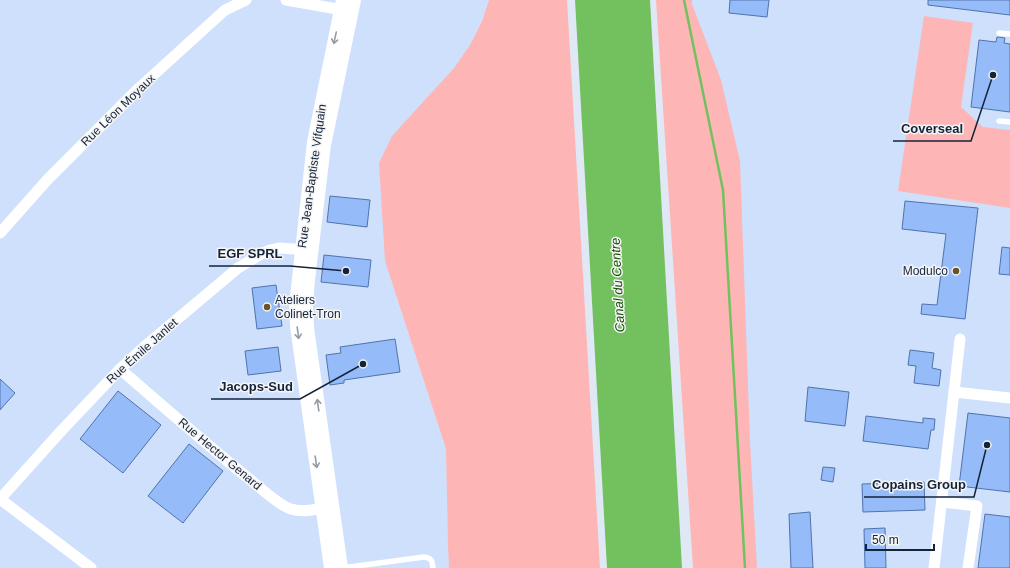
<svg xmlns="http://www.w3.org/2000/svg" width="1010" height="568" font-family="Helvetica,sans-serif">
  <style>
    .built { fill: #cee0fc }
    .green { fill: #fdb6b5 }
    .water { fill: #73c05f }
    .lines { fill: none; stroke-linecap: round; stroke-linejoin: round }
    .stream { stroke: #73c05f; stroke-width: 2.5 }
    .building { fill: #95bcf8; stroke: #5073ab }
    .service { stroke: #fff; stroke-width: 5.5 }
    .minor { stroke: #fff; stroke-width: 11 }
    .tertiary { stroke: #fff; stroke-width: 14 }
    .oneway { stroke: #959ca6 }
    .poi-dot { fill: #6b5123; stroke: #f5f5f5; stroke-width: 1.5 }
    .labels { text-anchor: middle; stroke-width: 3; stroke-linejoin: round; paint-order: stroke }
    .street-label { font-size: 12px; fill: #14233a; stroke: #f5f5f5 }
    .poi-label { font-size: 12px; fill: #14233a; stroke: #f5f5f5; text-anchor: end }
    .water-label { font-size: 13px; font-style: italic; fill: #194c07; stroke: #f5f5f5 }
    .leader { fill: none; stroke: #14233a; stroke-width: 1.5 }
    .callout-dot { fill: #14233a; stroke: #f5f5f5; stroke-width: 1.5 }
    .callout-label { font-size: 13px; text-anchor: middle; font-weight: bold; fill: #14233a; stroke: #f5f5f5; stroke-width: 3; stroke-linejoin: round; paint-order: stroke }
  </style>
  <rect width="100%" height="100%" fill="#e0e8f5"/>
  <g class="built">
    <polygon points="0,0 489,0 482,20 470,45 454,68 429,96 385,261 446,449 448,547 449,568 0,568"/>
    <polygon points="663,0 1010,0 1010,568 694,568"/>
  </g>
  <g class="green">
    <polygon points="489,0 567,0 600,568 449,568 448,547 446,449 385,261 379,163 392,136 454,68 470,45 482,21"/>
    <polygon points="656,0 692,0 692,4 721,80 740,161 750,442 757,568 693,568"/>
    <polygon points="924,16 973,23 961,107 983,127 1010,130 1010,208 898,191"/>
  </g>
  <polygon class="water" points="575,0 650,0 682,568 607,568"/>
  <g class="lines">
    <polyline class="stream" points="684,0 723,190 745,568"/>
  </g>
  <g class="building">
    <polygon points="730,0 769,0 767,17 729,13"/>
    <polygon points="928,0 1010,0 1010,15 928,5"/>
    <polygon points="997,37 1005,38 1004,43 1010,44 1010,112 971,107 979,40 996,42"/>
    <polygon points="330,196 370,200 367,227 327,222"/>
    <polygon points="905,201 978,208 965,319 921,314 922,304 937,305 946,234 902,229"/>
    <polygon points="1002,247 1010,248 1010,275 999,274"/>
    <polygon points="324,255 371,260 368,287 321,282"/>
    <polygon points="276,285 282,326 257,329 252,288"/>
    <polygon points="395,339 400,372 344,380 344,383 330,385 326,355 341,353 340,347"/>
    <polygon points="278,347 281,371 248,375 245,351"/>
    <polygon points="910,350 934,353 932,368 941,370 939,386 914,383 916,366 908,365"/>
    <polygon points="0,379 15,393 0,410"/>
    <polygon points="808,387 849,392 845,426 805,421"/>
    <polygon points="118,391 161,425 123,473 80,439"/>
    <polygon points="968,413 1010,418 1010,492 959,486"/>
    <polygon points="866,416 923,423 923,418 935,419 934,430 931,430 928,449 863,441"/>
    <polygon points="189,444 223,471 183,523 148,496"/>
    <polygon points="823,467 835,468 833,482 821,480"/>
    <polygon points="924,482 925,510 863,512 862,484"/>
    <polygon points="810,512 813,568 791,568 789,514"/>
    <polygon points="985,514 1010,517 1010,568 978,568"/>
    <polygon points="885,528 886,568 865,568 864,529"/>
  </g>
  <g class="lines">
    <g class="service">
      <polyline points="999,33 1010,34"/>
      <polyline points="999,121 1010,122"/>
      <path d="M342,568L424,557C432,558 432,561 433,568"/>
    </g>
    <g class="minor">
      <polyline points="286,0 349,11"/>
      <polyline points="0,233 48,179 138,89 225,10 246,0"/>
      <path d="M120,369C164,407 208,446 253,482C263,490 280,506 291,509C303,513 318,509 330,506"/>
      <polyline points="954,392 1010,398"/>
      <polyline points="0,499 62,430 120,369 144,347 238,268 261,254 270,250 279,248 309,250"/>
      <polyline points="0,499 91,568"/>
      <polyline points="942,502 977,506 968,568"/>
      <polyline points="934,568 960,339"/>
    </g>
    <g class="tertiary">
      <polyline points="331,568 297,326 296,306 314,142 343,0"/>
      <polyline points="341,568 307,328 306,303 308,280 324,145 354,0"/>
    </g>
  </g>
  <defs><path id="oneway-shaft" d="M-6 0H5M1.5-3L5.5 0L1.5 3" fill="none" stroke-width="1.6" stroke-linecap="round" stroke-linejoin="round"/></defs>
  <g class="oneway">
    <use href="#oneway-shaft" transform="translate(335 38) rotate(102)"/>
    <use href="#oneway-shaft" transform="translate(298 333) rotate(82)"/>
    <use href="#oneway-shaft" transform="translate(318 405) rotate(-98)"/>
    <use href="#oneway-shaft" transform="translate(316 462) rotate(82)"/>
  </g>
  <g class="poi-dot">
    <circle cx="956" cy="271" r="4"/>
    <circle cx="267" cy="307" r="4"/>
  </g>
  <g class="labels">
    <g class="street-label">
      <text transform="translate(118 110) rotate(-44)" y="4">Rue Léon Moyaux</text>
      <text transform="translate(312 176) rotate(-82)" y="4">Rue Jean-Baptiste Vifquain</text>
      <text transform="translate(142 351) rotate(-42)" y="4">Rue Émile Janlet</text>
      <text transform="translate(220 454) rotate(40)" y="4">Rue Hector Genard</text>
    </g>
    <g class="poi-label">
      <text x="948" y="275">Modulco</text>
      <text x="275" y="304" text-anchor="start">Ateliers<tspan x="275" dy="14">Colinet-Tron</tspan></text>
    </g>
    <g class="water-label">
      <text transform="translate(617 285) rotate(-93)" y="5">Canal du Centre</text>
    </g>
  </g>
  <path class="leader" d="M993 75L971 141H893M346 271L290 266H209M363 364L300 399H211M987 445L974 497H864"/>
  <g class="callout-dot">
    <circle cx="993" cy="75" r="4"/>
    <circle cx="346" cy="271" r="4"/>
    <circle cx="363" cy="364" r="4"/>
    <circle cx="987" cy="445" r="4"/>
  </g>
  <g class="callout-label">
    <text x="932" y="133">Coverseal</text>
    <text x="250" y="258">EGF SPRL</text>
    <text x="256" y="391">Jacops-Sud</text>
    <text x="919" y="489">Copains Group</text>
  </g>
  <path d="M866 544v6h68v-6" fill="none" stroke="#14233a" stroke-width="2"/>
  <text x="872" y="544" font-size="12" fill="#14233a" stroke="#f5f5f5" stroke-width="3" paint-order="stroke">50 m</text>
</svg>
